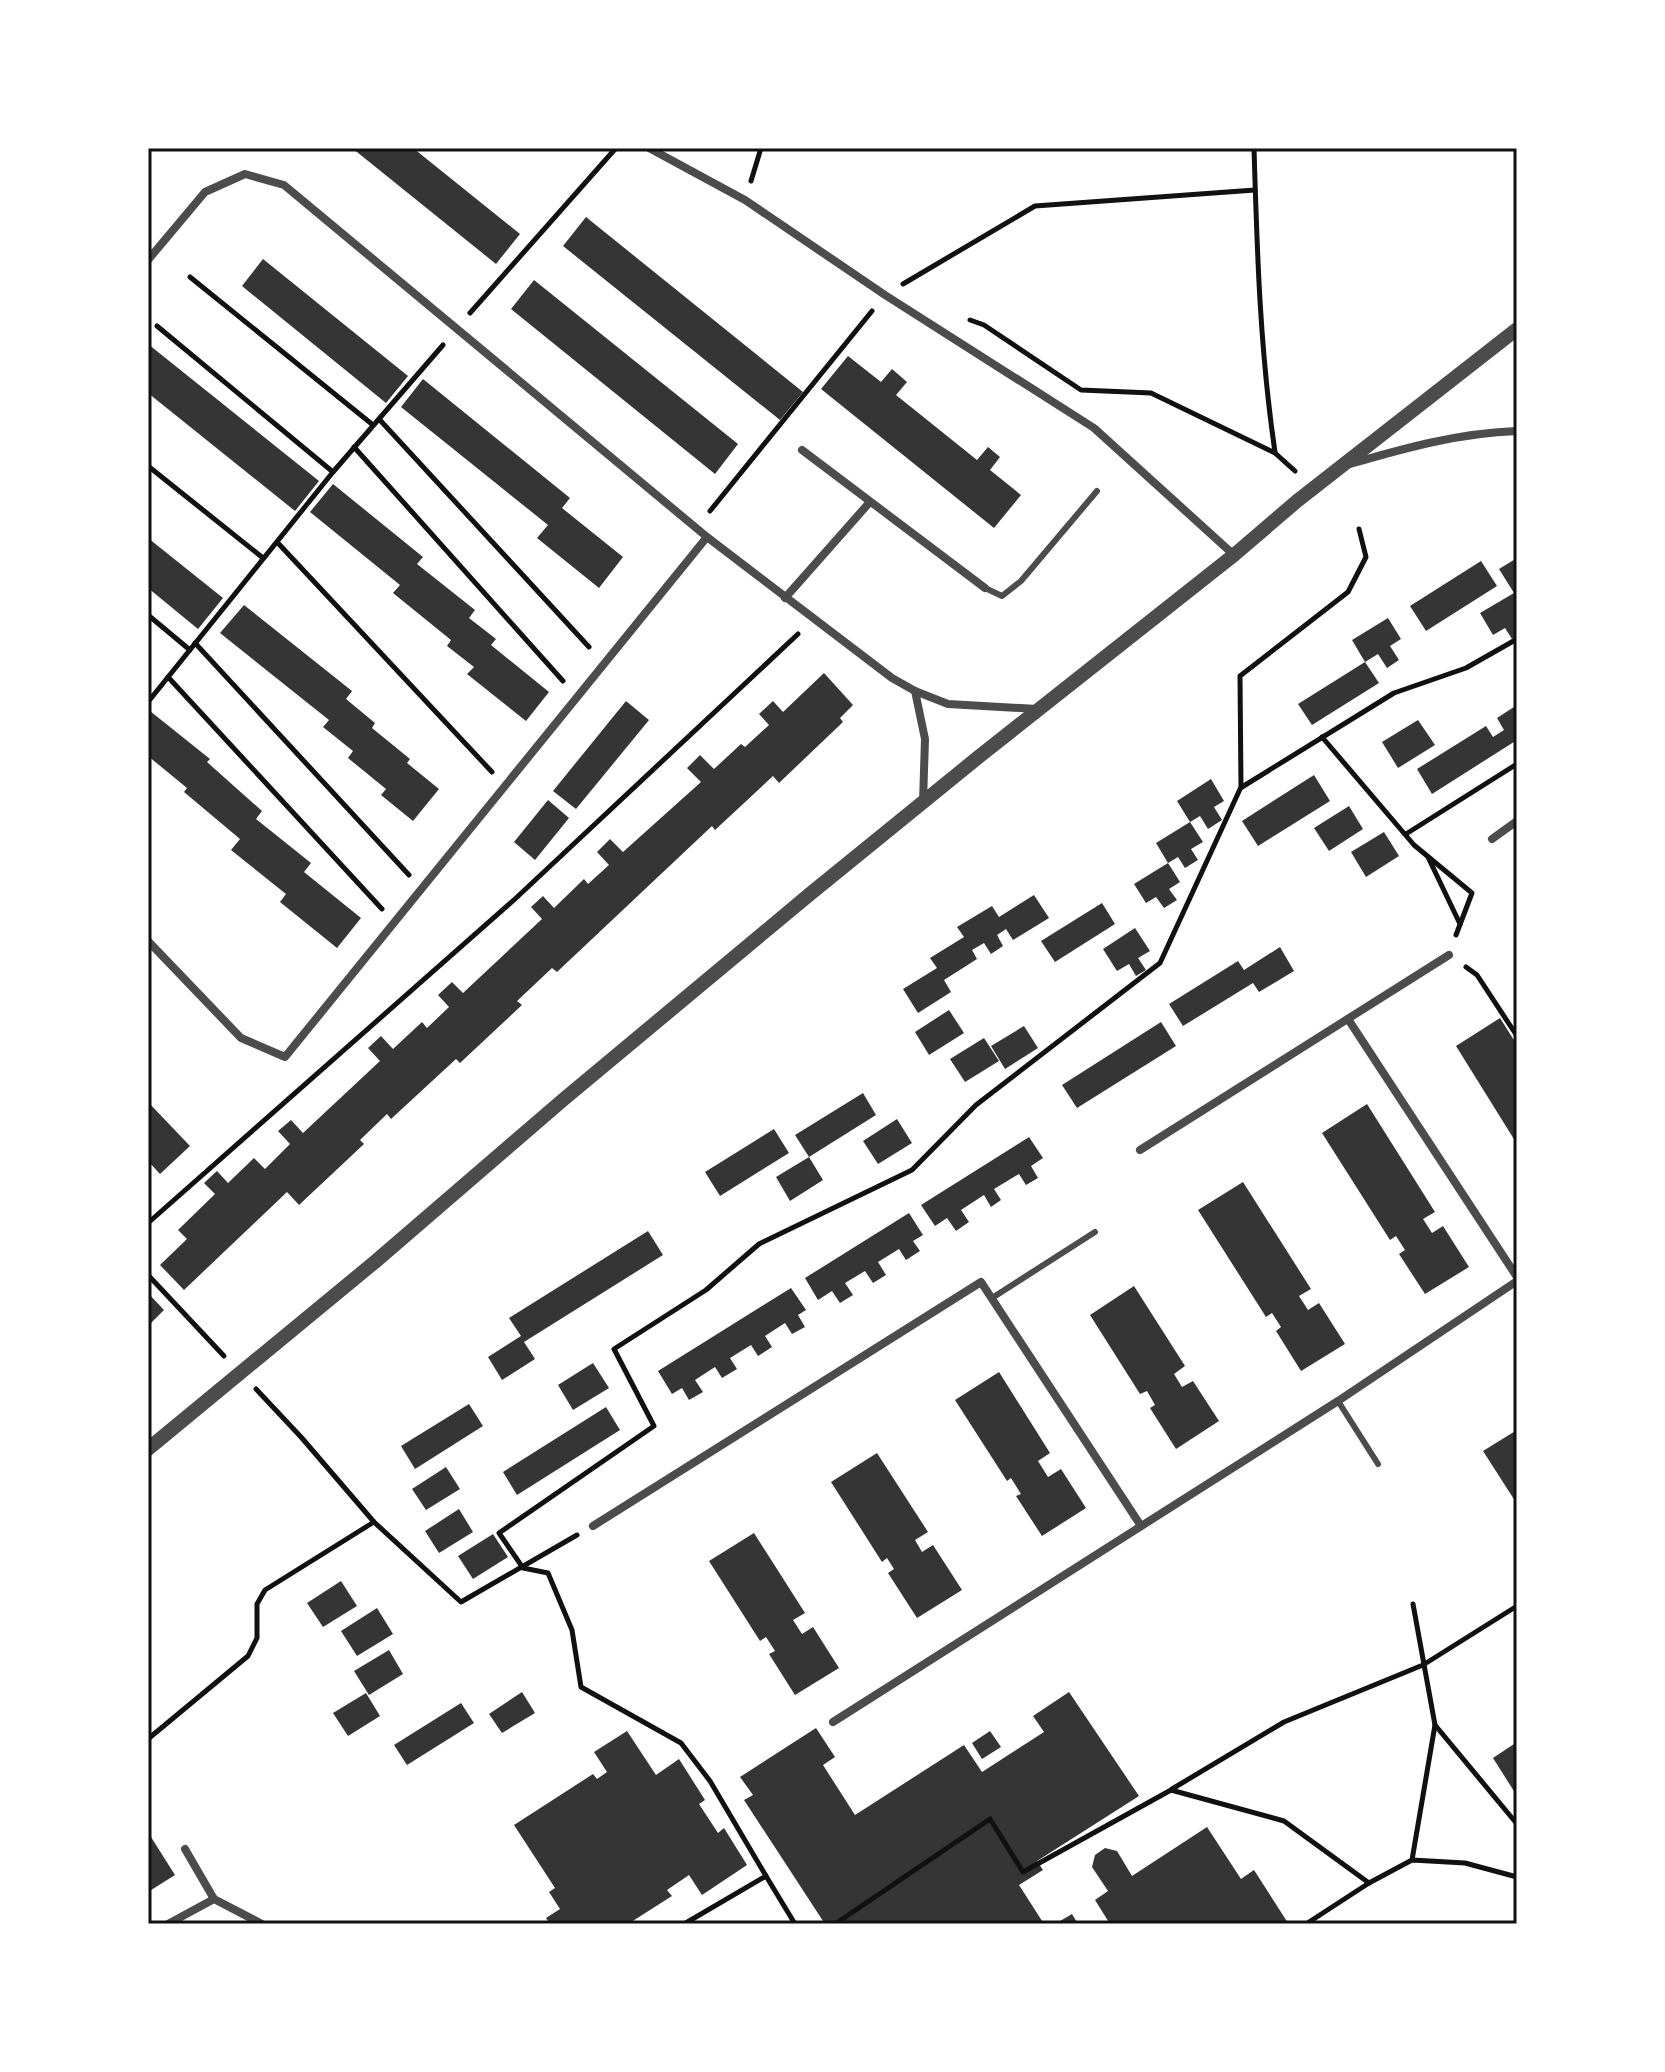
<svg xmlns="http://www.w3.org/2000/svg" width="1665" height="2072" font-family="Jost,sans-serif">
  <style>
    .building { fill: #353535 }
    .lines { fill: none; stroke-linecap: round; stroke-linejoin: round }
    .path { stroke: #111; stroke-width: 5 }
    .service { stroke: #4c4c4c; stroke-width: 6 }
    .minor { stroke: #4c4c4c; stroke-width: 8 }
    .tertiary { stroke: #4c4c4c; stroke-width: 14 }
    .neatline { fill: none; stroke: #111; stroke-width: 3 }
  </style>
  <rect width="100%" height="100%" fill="#fff"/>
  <g class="building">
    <polygon points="352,148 413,148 520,234 496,264"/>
    <polygon points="586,217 803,392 780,420 563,246"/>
    <polygon points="263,259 408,376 386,403 242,286"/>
    <polygon points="534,280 738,444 715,474 511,309"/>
    <polygon points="148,344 319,481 295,511 148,393"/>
    <polygon points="848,356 881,382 892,369 907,382 896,395 977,460 988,447 1000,457 990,470 1021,495 994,528 821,389"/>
    <polygon points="423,379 570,498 562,508 623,557 599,588 537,538 548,525 401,407"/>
    <polygon points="333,484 423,557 417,564 475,610 469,618 496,639 491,645 549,692 526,721 467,674 474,667 447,646 451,640 393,593 400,585 310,512"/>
    <polygon points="148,538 223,598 198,629 148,588"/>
    <polygon points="1517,558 1517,591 1514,593 1499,569"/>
    <polygon points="1481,561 1497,586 1426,631 1410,606"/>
    <polygon points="1514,593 1517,598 1517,636 1512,639 1505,628 1493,635 1480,613"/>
    <polygon points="244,605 352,691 346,699 375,723 372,728 410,759 407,763 439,789 413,821 381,795 386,789 348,758 353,751 323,727 329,720 220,633"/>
    <polygon points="1388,618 1401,639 1390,646 1399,660 1387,668 1378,654 1365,662 1352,640"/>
    <polygon points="1365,662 1379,683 1312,725 1298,704"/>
    <polygon points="824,673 853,705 840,718 843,722 779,783 773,776 715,830 712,826 557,972 552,968 534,985 517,1001 522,1005 460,1063 456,1059 391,1119 387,1114 360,1140 364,1144 299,1205 287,1192 184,1290 160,1265 187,1239 178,1230 215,1194 204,1183 217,1171 228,1183 254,1158 265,1169 290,1144 278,1131 291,1120 303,1133 380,1061 368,1048 381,1036 393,1049 422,1022 427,1028 449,1007 438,995 452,982 463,993 542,919 531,907 543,896 554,908 584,879 588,884 609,865 597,852 610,839 623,852 701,782 687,768 700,755 714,769 741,744 745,747 769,725 759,714 773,701 783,712"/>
    <polygon points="626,701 649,720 576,809 553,791"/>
    <polygon points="1517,705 1517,740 1432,794 1417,769 1486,726 1493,737 1504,730 1497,718"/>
    <polygon points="150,711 210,759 207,762 262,811 256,819 311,863 304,872 361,918 337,948 280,902 286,894 231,850 240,839 184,792 187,788 148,756"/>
    <polygon points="1418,720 1435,745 1398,768 1382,742"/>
    <polygon points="1314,775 1330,801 1258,846 1242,821"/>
    <polygon points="1211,779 1224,801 1214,807 1222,820 1208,829 1200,816 1190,822 1203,842 1191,849 1198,860 1185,868 1178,857 1168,863 1180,882 1169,889 1177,900 1164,908 1156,897 1146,903 1134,884 1168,863 1156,843 1190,822 1177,801"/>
    <polygon points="548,800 569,818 535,860 514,842"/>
    <polygon points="1349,806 1363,829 1329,851 1314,828"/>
    <polygon points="1384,832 1399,856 1366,877 1351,852"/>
    <polygon points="1034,895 1049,918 1013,940 1006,929 997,935 1003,946 991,954 984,943 972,950 977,959 944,980 951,992 918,1013 903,989 937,968 930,958 964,937 957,927 992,906 999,917"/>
    <polygon points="1102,903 1115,924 1055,962 1041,941"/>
    <polygon points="1135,928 1150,951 1138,958 1146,970 1136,976 1129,964 1117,971 1103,949"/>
    <polygon points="1280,947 1294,971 1259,992 1253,983 1183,1026 1169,1004 1238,961 1244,970"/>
    <polygon points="949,1010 964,1033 929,1055 915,1032"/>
    <polygon points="1500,1018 1517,1045 1517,1144 1456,1046"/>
    <polygon points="1161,1022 1176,1046 1077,1108 1062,1085"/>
    <polygon points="1024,1026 1038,1048 1005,1069 991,1046"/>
    <polygon points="984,1038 999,1061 965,1082 950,1059"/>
    <polygon points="863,1093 876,1115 809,1157 823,1180 790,1201 776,1177 809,1157 795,1135"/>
    <polygon points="148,1102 190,1146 160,1174 148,1161"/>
    <polygon points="1367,1104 1435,1212 1423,1219 1432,1233 1443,1226 1469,1267 1425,1294 1399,1254 1405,1250 1396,1236 1390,1240 1322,1133"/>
    <polygon points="897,1119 912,1143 878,1164 863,1141"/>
    <polygon points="774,1129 789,1153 720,1196 705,1172"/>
    <polygon points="1029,1137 1043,1158 1031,1166 1038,1178 1026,1185 1019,1174 994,1189 1001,1200 991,1207 984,1195 961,1210 969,1222 956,1231 947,1218 935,1226 921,1205"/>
    <polygon points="1243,1182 1311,1289 1299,1296 1308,1310 1319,1303 1345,1344 1301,1371 1276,1331 1281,1327 1272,1313 1266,1317 1198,1210"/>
    <polygon points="909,1213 923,1235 913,1241 920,1251 906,1260 899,1249 878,1262 886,1275 873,1283 865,1271 845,1283 853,1295 840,1303 832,1291 818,1300 805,1278"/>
    <polygon points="648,1231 663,1255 524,1342 535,1359 502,1380 488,1357 521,1336 509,1318"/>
    <polygon points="1134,1286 1185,1366 1174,1374 1182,1387 1193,1381 1219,1421 1176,1449 1150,1408 1155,1405 1147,1391 1140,1394 1090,1315"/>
    <polygon points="791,1288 806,1310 798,1315 805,1327 792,1334 785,1323 765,1336 772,1347 758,1356 751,1345 730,1358 737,1369 722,1378 715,1367 695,1380 703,1392 689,1400 682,1388 672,1394 658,1371"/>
    <polygon points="148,1293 164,1310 148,1326"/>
    <polygon points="593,1363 609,1388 573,1410 558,1385"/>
    <polygon points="999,1372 1050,1453 1038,1461 1048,1477 1061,1469 1086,1508 1042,1536 1016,1496 1021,1494 1011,1478 1007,1481 955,1400"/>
    <polygon points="469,1404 483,1426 415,1469 401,1446"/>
    <polygon points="606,1407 620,1430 517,1495 503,1472"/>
    <polygon points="1517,1430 1517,1504 1483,1451"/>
    <polygon points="877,1453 928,1532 915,1540 922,1552 933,1545 962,1590 917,1618 888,1573 894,1569 887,1558 882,1562 831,1482"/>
    <polygon points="446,1467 460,1489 426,1510 412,1489"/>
    <polygon points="459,1509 473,1532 439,1553 425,1531"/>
    <polygon points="754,1533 805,1613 793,1620 802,1634 813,1627 839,1668 795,1695 769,1654 775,1651 766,1637 760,1641 709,1561"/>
    <polygon points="493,1534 508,1557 473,1579 458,1556"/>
    <polygon points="341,1581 357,1606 323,1627 307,1603"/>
    <polygon points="377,1608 393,1634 357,1656 341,1631"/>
    <polygon points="389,1650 403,1674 369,1695 354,1671"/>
    <polygon points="522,1692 535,1713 502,1733 489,1714"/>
    <polygon points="1069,1692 1139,1796 1037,1861 1043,1870 1019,1885 1044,1924 819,1924 823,1921 744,1800 753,1795 740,1777 816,1728 835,1757 823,1765 855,1815 964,1745 982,1772 1044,1732 1033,1716"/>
    <polygon points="366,1693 380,1716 348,1736 333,1713"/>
    <polygon points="461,1703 474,1723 407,1765 394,1745"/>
    <polygon points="627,1731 656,1775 679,1759 705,1800 699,1804 718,1833 724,1828 747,1865 702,1895 689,1875 667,1890 672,1896 628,1924 550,1924 546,1918 560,1909 549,1892 555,1888 514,1825 593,1774 597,1779 607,1772 594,1752"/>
    <polygon points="990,1731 1001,1747 982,1759 972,1743"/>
    <polygon points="1517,1742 1517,1796 1493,1758"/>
    <polygon points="1207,1827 1241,1879 1254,1870 1288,1923 1110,1924 1095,1900 1108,1891 1092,1867 1095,1855 1105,1848 1117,1851 1132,1876"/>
    <polygon points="151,1837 175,1875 148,1892 148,1839"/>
    <polygon points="1072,1914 1078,1924 1055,1924"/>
  </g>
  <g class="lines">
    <g class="path">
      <path d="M1254,148C1257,250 1260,351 1275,452"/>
      <polyline points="751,181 761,148"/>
      <polyline points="190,277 373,425"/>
      <polyline points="903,284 1035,206 1255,190"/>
      <polyline points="470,313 616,148"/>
      <polyline points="970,320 984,325 1081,390 1151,393 1275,453 1295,471"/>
      <polyline points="157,326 333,472"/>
      <polyline points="379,419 589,647"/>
      <polyline points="354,447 563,681"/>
      <polyline points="148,466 263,558"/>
      <polyline points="710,511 872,311"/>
      <polyline points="277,542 492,772"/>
      <polyline points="148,615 190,650"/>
      <polyline points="195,643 409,875"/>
      <polyline points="168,677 382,909"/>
      <polyline points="148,702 333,472 443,345"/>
      <polyline points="1322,737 1414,845 1472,893 1456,935"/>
      <polyline points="1242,787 1394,693 1466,668 1517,639"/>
      <polyline points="1406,834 1517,764"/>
      <polyline points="1428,857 1460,924"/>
      <polyline points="1466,967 1477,975 1517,1036"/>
      <polyline points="148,1223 515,899 798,634"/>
      <polyline points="148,1275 224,1356"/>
      <polyline points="256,1389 301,1437 374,1522 461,1602 577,1535"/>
      <polyline points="1435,1725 1517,1824"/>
      <polyline points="148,1739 248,1656 257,1638 257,1604 265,1590 374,1522"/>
      <polyline points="1172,1789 1284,1722 1423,1665 1517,1606"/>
      <polyline points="1412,1860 1435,1725 1413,1604"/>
      <polyline points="766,1876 795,1924"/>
      <polyline points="684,1924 766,1876 710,1781 681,1743 581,1687 572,1630 548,1573 523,1568 499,1533 654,1426 614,1349 706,1290 759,1244 912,1170 976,1105 1160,963 1241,787 1240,676 1348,592 1366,557 1359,529"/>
      <polyline points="835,1924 990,1819 1023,1872 1171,1790 1284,1821 1369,1883"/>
      <polyline points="1306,1924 1369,1883 1412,1860 1465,1863 1517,1877"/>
    </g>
    <g class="service">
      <polyline points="985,588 1002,596 1021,581 1097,491"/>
      <polyline points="992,1298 1095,1232"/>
      <polyline points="1338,1401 1378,1464"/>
    </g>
    <g class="minor">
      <polyline points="649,148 745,200 885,295 1094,428 1234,555"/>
      <polyline points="148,260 205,192 245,174 284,185 707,537 892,678 915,691 948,704 1037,709"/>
      <polyline points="802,450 985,588"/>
      <path d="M1350,464C1405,448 1459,433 1517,431"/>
      <polyline points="785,598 869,503"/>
      <polyline points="915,691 925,739 923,802"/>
      <polyline points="1492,839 1517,821"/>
      <polyline points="148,941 241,1038 285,1057 707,537"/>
      <polyline points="1348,1019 1517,1277"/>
      <polyline points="1140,1150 1449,955"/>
      <polyline points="593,1526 981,1282 1141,1526"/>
      <polyline points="833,1722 1338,1401 1517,1281"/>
      <polyline points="185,1849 214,1899 262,1924"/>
      <polyline points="168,1924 214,1899"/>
    </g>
    <polyline class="tertiary" points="148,1449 376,1261 564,1099 810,894 976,759 1234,555 1297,501 1517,329"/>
  </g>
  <rect width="1665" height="2072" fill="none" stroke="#ffffff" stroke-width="300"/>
  <rect x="150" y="150" width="1365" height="1772" class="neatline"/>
</svg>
